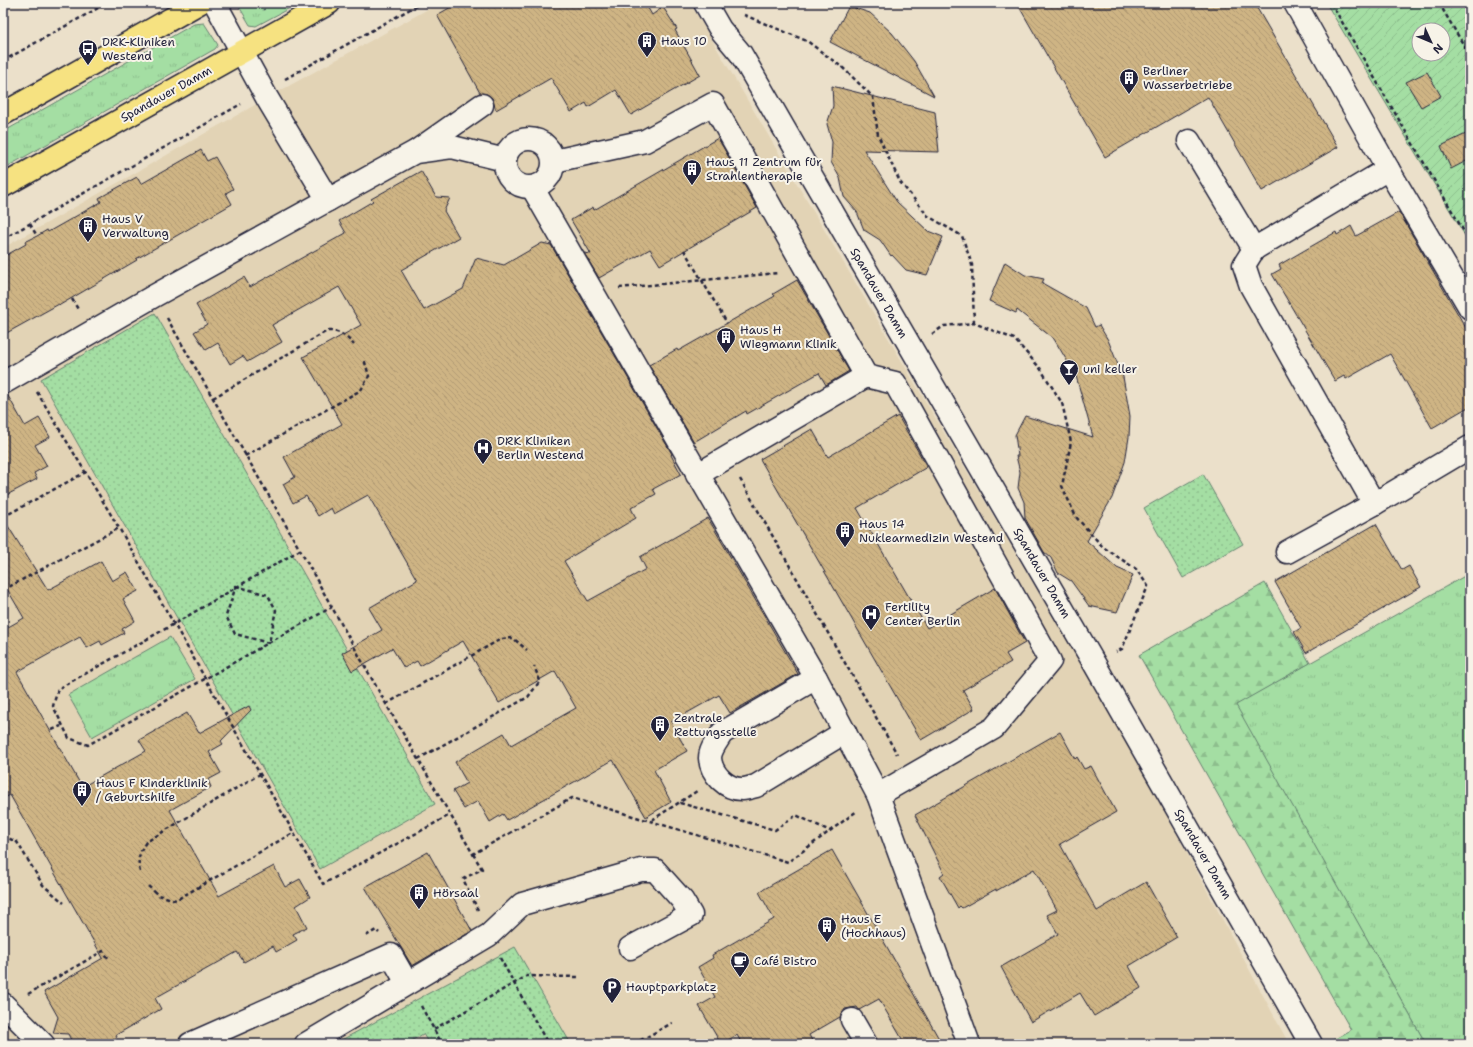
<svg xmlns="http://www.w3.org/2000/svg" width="1473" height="1047" font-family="'Shantell Sans',sans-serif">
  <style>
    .built { fill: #e2d3b5 }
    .grass { fill: url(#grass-tufts); stroke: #63806f }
    .forest { fill: url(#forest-firs); stroke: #63806f }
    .park { fill: url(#park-dots); stroke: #63806f }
    .garden { fill: url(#garden-furrows); stroke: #63806f; fill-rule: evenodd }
    .building { fill: url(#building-back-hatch); stroke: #22223b }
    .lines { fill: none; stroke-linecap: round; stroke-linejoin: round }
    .minor-casing { stroke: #22223b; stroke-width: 25 }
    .major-casing { stroke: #22223b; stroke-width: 25 }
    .path { stroke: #22223b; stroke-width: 2.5; stroke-dasharray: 4 3; stroke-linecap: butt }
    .minor { stroke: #f7f3e8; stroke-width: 22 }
    .major { stroke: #f6e281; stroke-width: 22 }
    .labels { text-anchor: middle; stroke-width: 4; stroke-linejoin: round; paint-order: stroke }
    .poi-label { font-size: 12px; fill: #22223b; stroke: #f7f3e8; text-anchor: start }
    .street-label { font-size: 12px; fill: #22223b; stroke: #f7f3e8 }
  </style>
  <defs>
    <pattern id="grass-tufts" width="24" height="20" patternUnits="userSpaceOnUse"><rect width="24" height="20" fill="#a4dea3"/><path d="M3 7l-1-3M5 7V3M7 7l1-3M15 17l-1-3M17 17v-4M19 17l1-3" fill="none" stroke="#8dbe8d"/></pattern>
    <pattern id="forest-firs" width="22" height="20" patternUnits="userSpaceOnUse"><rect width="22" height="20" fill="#a4dea3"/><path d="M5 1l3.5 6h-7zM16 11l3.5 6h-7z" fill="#8dbe8d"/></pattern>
    <pattern id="park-dots" width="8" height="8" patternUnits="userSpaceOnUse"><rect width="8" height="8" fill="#a4dea3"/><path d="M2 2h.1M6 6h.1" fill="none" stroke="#8dbe8d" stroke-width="1.8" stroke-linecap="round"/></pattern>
    <pattern id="garden-furrows" width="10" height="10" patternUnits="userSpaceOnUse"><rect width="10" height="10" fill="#a4dea3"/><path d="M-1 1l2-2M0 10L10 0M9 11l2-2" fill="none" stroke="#8dbe8d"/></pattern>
    <pattern id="building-back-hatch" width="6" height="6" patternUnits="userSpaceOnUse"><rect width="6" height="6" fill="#ceb484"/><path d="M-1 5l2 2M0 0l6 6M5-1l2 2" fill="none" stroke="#b19a73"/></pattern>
  </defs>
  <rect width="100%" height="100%" fill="#ebe0ca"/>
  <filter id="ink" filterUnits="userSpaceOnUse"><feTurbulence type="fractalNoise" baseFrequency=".025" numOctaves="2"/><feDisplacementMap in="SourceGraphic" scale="8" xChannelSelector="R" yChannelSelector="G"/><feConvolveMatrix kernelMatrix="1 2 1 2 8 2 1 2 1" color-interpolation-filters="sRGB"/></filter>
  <g filter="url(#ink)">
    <polygon class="built" points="439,3 690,3 1133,752 1289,1044 3,1044 3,248 267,98"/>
    <g class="grass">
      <polygon points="237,3 299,3 256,26 250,25"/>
      <polygon points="204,23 218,45 215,49 3,169 3,132 194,24"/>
      <polygon points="1470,573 1470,1044 1426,1044 1235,705"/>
      <polygon points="170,637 195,679 92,737 68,695"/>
    </g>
    <polygon class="forest" points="1265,583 1310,663 1236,705 1426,1044 1326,1044 1351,1030 1139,655"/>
    <g class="park">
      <polygon points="155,313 435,804 320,869 41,379"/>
      <polygon points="1203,474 1243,544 1183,578 1144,508"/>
      <polygon points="515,947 571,1044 429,1044 423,1034 406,1044 334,1044"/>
    </g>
    <path class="garden" d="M1326,3H1470V244ZM1419,30H1443V54H1419Z"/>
    <g class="building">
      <polygon points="458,3 645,3 652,15 663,7 677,29 675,30 700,75 631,115 616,90 588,107 586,103 571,112 551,78 496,110 492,98 487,94 480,93 437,15"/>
      <polygon points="1017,3 1254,3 1338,147 1262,191 1208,97 1105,157"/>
      <polygon points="849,6 870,13 892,33 914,61 934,96 830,42"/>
      <polygon points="1427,72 1441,96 1421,107 1406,82"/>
      <polygon points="832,86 935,112 939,152 864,150 897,202 928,231 943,237 927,275 906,270 892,255 891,256 880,240 864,230 857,212 844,197 840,178 831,162 832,142 827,124 833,106"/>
      <polygon points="1470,132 1470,159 1451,169 1441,146"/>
      <polygon points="718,138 757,208 660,265 650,249 599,278 584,253 591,254 571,220 593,207 594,210"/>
      <polygon points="201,150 207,161 215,157 233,189 226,193 232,204 136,259 137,260 60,305 59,304 3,335 3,257 26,244 25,242 37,236 47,230 48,232 101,202 99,198 137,177 141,184"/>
      <polygon points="421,171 436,197 450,198 444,211 459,237 401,270 424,310 463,289 476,258 504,265 542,243 551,245 672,454 671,455 681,474 653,489 656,494 631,508 636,518 564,561 588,601 646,569 640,557 708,518 798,674 730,713 719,695 671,722 687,751 654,770 671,802 646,817 613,760 507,820 503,814 490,822 478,801 464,809 453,791 467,783 455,762 504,733 511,745 576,708 555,671 499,703 463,641 420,666 417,661 404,668 392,648 352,671 342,653 382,630 369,608 417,580 368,495 334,514 331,508 318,516 306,496 293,503 283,484 295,477 284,457 342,424 303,357 361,325 339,287 272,325 282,342 247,362 243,356 230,364 218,343 206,350 194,332 207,324 196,305 244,277 250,287 346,233 339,221 373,201 371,199"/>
      <polygon points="1399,212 1470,335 1470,406 1432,428 1390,354 1346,379 1344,376 1335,381 1272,274 1281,269 1279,265 1336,232 1337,235 1351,226 1356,236"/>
      <polygon points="1005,262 1025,275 1044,279 1042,283 1086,308 1095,327 1099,325 1108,340 1123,377 1130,416 1129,437 1125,462 1112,498 1087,541 1117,568 1133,575 1117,612 1089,606 1071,581 1058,573 1051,558 1044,552 1025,518 1024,502 1018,488 1020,472 1016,456 1018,456 1015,435 1025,416 1093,437 1076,376 1054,339 1017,310 1016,313 989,301"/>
      <polygon points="797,280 849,371 826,385 819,373 747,414 746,411 694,442 649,365 677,349 678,351 775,296 773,294"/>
      <polygon points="7,394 25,426 39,418 50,437 35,445 47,466 34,473 37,479 3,497 3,395"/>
      <polygon points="898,416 927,467 857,508 927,628 995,588 1025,643 1006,654 1011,662 963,690 974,709 921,740 760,459 812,429 828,457"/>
      <polygon points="3,518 48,590 101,561 112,581 127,572 138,591 123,599 135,621 122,629 124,633 102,645 100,641 87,648 80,637 17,672 82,787 146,751 139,740 187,713 199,733 249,706 251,710 221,741 223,744 209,752 221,773 208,780 211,787 170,810 219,896 274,866 285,887 300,879 310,897 296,906 307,927 293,934 297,940 276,952 273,946 244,962 237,952 155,998 161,1009 116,1035 117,1037 105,1044 73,1044 68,1034 53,1033 58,1017 44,992 103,958 10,795 3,799 3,630 24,618 3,582"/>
      <polygon points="1376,524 1402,570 1409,566 1421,587 1306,653 1294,632 1301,628 1275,582"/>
      <polygon points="1060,732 1075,759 1077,757 1084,769 1091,766 1116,812 1060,844 1097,911 1146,882 1177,937 1129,966 1141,988 1094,1016 1080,993 1031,1022 1001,967 1058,934 1047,915 1057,910 1034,869 996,891 996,889 962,908 960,906 958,908 940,876 944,873 915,815"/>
      <polygon points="832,850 942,1044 905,1044 879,999 859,1010 857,1007 845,1009 840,1017 809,1035 814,1044 742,1044 737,1035 721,1044 699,1006 715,997 698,967 713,958 712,955 774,919 759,892"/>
      <polygon points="428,852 472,931 412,966 365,887"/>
    </g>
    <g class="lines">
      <defs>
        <g id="minor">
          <polyline points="215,3 267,98 328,200"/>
          <polyline points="705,3 720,29 741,54 797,151 1094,663 1311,1044"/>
          <polyline points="1295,3 1388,169 1470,308"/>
          <circle cx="529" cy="163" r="24"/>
          <polyline points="1189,141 1254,249"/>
          <polyline points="418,150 482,105"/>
          <polyline points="554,161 645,141 713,104 866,376 895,383 1050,661 994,728 878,795"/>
          <polyline points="532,187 816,678 878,795 969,1044"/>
          <polyline points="3,383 154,296 415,152 452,147 505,160"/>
          <polyline points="697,475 866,376"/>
          <polyline points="1374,504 1251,286 1244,265 1254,249 1388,169"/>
          <polyline points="1287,552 1374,504 1470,447"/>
          <path d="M816,678L722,733C718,740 710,749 710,758C711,774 727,790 743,789C747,789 752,787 756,786L845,732"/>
          <polyline points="3,1004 43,1044"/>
          <polyline points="852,1020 866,1044"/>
          <polyline points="190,1044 391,955 407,983"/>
          <polyline points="306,1044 489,935 522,904 641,870 655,870 682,900 691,915 630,948"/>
        </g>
        <g id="major">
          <polyline points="3,114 199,3"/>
          <polyline points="3,186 329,3"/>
        </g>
      </defs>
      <use href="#minor" class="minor-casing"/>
      <use href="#major" class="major-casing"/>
      <g class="path">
        <polyline points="260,3 264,10"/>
        <polyline points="1331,3 1470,242"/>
        <polyline points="1439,3 1470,56"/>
        <polyline points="744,15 807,41 843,68 873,97 878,135 900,182 928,216 962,236 972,265 974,323"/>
        <polyline points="3,61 107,3"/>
        <polyline points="285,79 421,3"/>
        <polyline points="30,224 37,236"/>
        <polyline points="3,239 241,104"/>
        <polyline points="684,250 727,323"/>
        <polyline points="619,288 778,273"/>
        <polyline points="72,299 79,311"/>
        <polyline points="167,318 300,550 386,704 473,854 572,798 788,862 857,811"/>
        <polyline points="932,334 944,326 974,323 1014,339 1040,368 1062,403 1071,442 1062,486 1076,517 1103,547 1136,569 1148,586 1122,649 1116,652"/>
        <polyline points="37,392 119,528 323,884 450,815"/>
        <path d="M213,398L327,331C339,330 346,336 354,345"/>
        <polyline points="245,456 361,390 369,376 364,359"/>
        <polyline points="740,479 897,754"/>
        <polyline points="3,517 86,472"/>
        <polyline points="300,550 174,624 58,689 53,706 69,738 88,745 332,607"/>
        <polygon points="236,586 268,595 276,610 269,643 235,634 226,616"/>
        <polyline points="3,590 119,528"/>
        <polyline points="386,704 501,639 513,638 527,650"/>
        <polyline points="52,730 61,726"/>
        <polyline points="418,759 528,697 540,681 534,666"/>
        <polyline points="680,803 775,830 796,815 830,831"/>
        <polyline points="652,820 697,791"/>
        <polyline points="3,836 17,842 43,885 64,903"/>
        <polyline points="473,854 482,869 463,879 478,910"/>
        <path d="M140,872C137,859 139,853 146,842L260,774"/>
        <polyline points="148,886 158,895 176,900 293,833"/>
        <polyline points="366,936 376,930 379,933"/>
        <polyline points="500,958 548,1044"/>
        <polyline points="28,994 103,951 109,959"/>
        <polyline points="421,1006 442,1044"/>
        <polyline points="434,1029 527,976 578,977"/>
        <polyline points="634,1044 672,1023"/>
      </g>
      <use href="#minor" class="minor"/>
      <use href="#major" class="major"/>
    </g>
  </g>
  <defs>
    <symbol id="building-pin" viewBox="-11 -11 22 30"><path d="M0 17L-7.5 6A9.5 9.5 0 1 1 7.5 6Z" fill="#22223b" stroke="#f7f3e8"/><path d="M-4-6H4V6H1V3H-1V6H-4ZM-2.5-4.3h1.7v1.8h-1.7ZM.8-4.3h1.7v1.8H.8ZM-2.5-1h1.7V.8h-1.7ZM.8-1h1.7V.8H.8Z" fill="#fff"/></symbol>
    <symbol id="bus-pin" viewBox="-11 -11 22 30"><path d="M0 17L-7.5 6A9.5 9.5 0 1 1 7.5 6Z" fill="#22223b" stroke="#f7f3e8"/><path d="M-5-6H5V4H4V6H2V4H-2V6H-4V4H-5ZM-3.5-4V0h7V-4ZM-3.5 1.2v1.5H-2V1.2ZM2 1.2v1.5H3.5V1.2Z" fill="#fff"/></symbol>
    <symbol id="bar-pin" viewBox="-11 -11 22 30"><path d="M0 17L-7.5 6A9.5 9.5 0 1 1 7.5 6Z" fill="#22223b" stroke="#f7f3e8"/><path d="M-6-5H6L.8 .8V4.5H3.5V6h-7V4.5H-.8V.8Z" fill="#fff"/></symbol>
    <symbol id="hospital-pin" viewBox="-11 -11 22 30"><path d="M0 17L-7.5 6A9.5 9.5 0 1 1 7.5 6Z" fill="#22223b" stroke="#f7f3e8"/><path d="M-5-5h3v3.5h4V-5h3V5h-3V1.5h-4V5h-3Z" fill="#fff"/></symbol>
    <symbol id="cafe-pin" viewBox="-11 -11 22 30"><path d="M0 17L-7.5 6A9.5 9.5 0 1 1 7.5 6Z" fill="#22223b" stroke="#f7f3e8"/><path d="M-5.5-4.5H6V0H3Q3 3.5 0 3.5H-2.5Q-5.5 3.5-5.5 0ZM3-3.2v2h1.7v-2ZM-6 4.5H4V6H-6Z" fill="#fff"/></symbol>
    <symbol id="parking-pin" viewBox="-11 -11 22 30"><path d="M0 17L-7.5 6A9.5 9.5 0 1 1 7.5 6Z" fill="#22223b" stroke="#f7f3e8"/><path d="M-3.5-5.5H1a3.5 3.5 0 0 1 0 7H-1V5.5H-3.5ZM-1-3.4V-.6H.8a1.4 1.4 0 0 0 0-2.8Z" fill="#fff"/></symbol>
  </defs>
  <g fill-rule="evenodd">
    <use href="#building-pin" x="636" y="30" width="22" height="30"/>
    <use href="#bus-pin" x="77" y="38" width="22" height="30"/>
    <use href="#building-pin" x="1118" y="67" width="22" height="30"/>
    <use href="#building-pin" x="681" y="158" width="22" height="30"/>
    <use href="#building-pin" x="77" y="215" width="22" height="30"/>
    <use href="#building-pin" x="715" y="326" width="22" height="30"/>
    <use href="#bar-pin" x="1058" y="358" width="22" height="30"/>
    <use href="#hospital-pin" x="472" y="437" width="22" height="30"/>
    <use href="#building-pin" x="834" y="520" width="22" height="30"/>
    <use href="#hospital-pin" x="860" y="603" width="22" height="30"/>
    <use href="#building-pin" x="649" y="714" width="22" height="30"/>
    <use href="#building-pin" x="71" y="779" width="22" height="30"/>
    <use href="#building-pin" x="408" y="882" width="22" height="30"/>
    <use href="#building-pin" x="816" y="915" width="22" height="30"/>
    <use href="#cafe-pin" x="729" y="950" width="22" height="30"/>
    <use href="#parking-pin" x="601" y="976" width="22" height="30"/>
  </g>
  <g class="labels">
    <g class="poi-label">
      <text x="661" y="45">Haus 10</text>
      <text x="102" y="46">DRK-Kliniken<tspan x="102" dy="14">Westend</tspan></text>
      <text x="1143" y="75">Berliner<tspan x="1143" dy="14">Wasserbetriebe</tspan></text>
      <text x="706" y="166">Haus 11 Zentrum für<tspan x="706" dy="14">Strahlentherapie</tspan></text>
      <text x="102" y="223">Haus V<tspan x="102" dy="14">Verwaltung</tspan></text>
      <text x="740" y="334">Haus H<tspan x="740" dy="14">Wiegmann Klinik</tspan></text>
      <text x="1083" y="373">uni keller</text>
      <text x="497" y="445">DRK Kliniken<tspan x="497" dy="14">Berlin Westend</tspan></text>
      <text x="859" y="528">Haus 14<tspan x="859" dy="14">Nuklearmedizin Westend</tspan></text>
      <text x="885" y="611">Fertility<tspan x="885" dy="14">Center Berlin</tspan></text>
      <text x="674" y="722">Zentrale<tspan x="674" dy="14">Rettungsstelle</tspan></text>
      <text x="96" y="787">Haus F Kinderklinik<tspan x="96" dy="14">/ Geburtshilfe</tspan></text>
      <text x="433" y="897">Hörsaal</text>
      <text x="841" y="923">Haus E<tspan x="841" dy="14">(Hochhaus)</tspan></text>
      <text x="754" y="965">Café Bistro</text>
      <text x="626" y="991">Hauptparkplatz</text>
    </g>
    <g class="street-label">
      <text transform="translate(166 94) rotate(-29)" y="4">Spandauer Damm</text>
      <text transform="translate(879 293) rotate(60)" y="4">Spandauer Damm</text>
      <text transform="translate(1042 573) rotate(60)" y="4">Spandauer Damm</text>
      <text transform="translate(1203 854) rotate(60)" y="4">Spandauer Damm</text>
    </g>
  </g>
  <rect width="1473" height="1047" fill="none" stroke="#f7f3e8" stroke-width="16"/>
  <rect x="8" y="8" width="1457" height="1031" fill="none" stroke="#22223b" stroke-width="1.5" filter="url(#ink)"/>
  <g transform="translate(1431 42) rotate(134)"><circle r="19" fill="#f7f3e8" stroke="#a29fa3"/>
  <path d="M0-3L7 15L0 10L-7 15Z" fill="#22223b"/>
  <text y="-6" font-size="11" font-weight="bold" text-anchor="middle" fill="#22223b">N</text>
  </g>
</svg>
